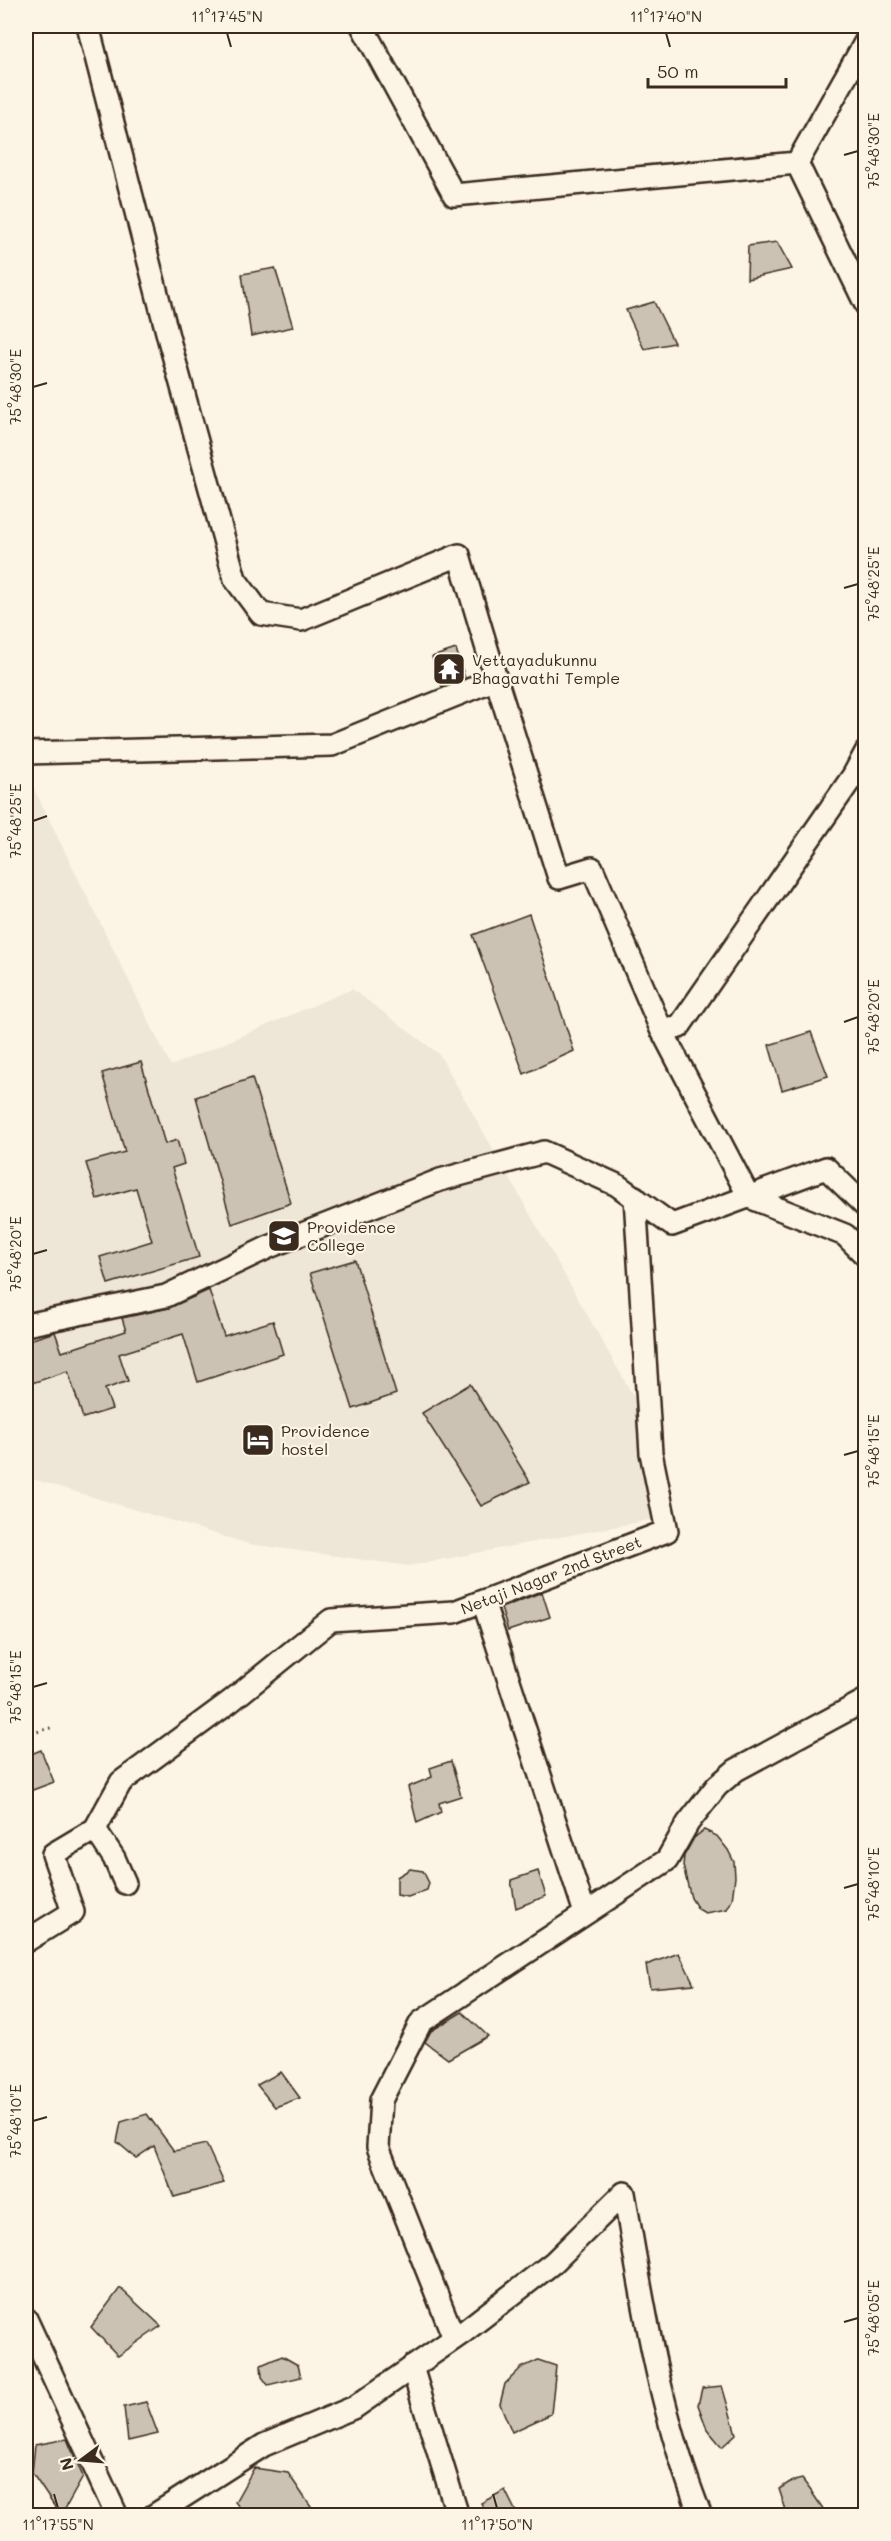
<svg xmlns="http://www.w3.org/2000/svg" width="891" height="2541" font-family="Mali,sans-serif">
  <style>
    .built { fill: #eee6d6 }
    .building { fill: #ccc2b3; stroke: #3b2a1e; stroke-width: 1.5 }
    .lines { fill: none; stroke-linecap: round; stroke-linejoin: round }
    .minor-casing { stroke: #3b2a1e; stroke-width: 26 }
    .path { stroke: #3b2a1e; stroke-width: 3; stroke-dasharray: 1.5 4.5; stroke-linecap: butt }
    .minor { stroke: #fcf5e5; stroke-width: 21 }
    .ticks { fill: none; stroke: #3b2a1e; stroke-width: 2 }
    .labels { text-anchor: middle; stroke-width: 4.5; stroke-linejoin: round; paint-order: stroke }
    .poi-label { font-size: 16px; fill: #3b2a1e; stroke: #fcf5e5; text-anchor: start }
    .street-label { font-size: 16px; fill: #3b2a1e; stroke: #fcf5e5 }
    .neatline { fill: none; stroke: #3b2a1e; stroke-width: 2 }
    .ticks-label { font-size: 15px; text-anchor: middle; fill: #3b2a1e }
  </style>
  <rect width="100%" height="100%" fill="#fcf5e5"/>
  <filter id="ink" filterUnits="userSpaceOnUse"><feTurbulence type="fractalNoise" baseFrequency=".0167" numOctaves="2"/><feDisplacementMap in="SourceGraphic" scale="12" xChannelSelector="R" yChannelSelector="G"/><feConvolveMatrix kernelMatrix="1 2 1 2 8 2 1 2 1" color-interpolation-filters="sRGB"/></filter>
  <g filter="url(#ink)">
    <polygon class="built" points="26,773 171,1066 352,989 439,1054 639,1406 655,1519 408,1566 249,1544 26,1477"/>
    <g class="building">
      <polygon points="777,242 792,269 747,279 748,246"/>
      <polygon points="275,268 293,327 251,336 242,274"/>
      <polygon points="654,302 674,343 644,349 626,310"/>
      <polygon points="456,649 465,678 442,687 432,657"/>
      <polygon points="529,914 574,1051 524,1074 473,935"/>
      <polygon points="811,1032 828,1076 782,1090 769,1045"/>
      <polygon points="141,1062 165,1144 177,1140 184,1164 172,1168 199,1257 108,1284 100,1257 152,1241 136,1188 97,1199 86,1163 125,1152 102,1073"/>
      <polygon points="252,1078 291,1203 232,1224 196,1097"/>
      <polygon points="355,1260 396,1394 353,1409 310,1273"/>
      <polygon points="209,1290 224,1336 273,1321 283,1354 198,1382 183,1334 119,1354 128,1381 105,1389 112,1409 83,1418 68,1371 26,1385 26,1341 55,1332 62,1352 126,1331 122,1318 169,1308"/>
      <polygon points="470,1384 530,1482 481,1506 422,1413"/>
      <polygon points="542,1592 550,1617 508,1631 501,1608"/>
      <polygon points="41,1750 54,1782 30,1791 26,1779 26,1756"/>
      <polygon points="451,1761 461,1796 439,1803 441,1812 417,1823 408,1787 432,1777 430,1768"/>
      <polygon points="704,1830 717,1836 728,1850 734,1862 735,1877 732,1900 727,1909 705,1913 698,1909 691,1898 683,1866 684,1856 694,1838"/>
      <polygon points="410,1869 423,1871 429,1883 427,1890 408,1897 397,1895 397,1877"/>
      <polygon points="538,1871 546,1896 516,1908 511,1880"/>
      <polygon points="679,1953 694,1984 650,1988 646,1965"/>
      <polygon points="462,2012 488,2036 448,2059 425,2042 431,2031"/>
      <polygon points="281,2072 300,2098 275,2107 257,2085"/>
      <polygon points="147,2114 174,2151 206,2144 224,2183 174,2197 154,2146 136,2158 117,2142 121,2122"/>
      <polygon points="120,2288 161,2326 118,2356 91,2327"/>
      <polygon points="282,2356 298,2365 301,2377 268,2385 262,2377 261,2365"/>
      <polygon points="538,2360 556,2366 551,2414 512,2432 500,2404 505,2384 521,2368"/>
      <polygon points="722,2386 736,2434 722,2447 707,2429 698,2405 702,2388"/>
      <polygon points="146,2402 158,2434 128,2441 124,2407"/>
      <polygon points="67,2439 83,2477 61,2516 32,2473 35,2445"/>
      <polygon points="254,2468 288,2473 317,2516 247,2516 235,2502"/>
      <polygon points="802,2479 811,2491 828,2516 788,2516 779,2489 790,2482"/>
      <polygon points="505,2490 518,2516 488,2516 481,2503"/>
    </g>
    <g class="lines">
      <defs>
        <g id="minor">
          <polyline points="88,26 169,340 235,579 261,614 301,620 459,555 496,679"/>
          <polyline points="362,26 454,195 797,163 866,41"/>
          <polyline points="797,163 866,305"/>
          <polyline points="26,753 332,745 496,679 559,878 592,868 661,1029 679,1027 853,776 866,752"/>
          <polyline points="661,1029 749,1197"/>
          <polyline points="749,1197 845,1235 866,1256"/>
          <polyline points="26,1325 166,1296 269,1247 440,1180 544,1152 617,1185 672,1225 826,1168 866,1207"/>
          <polyline points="483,1601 585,1913"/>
          <polyline points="95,1829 114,1858 125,1883"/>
          <polyline points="26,1941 73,1912 53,1854 95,1829 121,1782 231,1701 331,1620 454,1612 667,1531 651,1453 635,1197"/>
          <polyline points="26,2319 117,2516"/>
          <polyline points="454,2338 378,2147 381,2100 421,2022 667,1860 688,1823 717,1786 736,1770 866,1700"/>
          <polyline points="412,2367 458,2516"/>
          <path d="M153,2516L264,2445L355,2407L465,2331L554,2262L624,2193C643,2301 659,2413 701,2516"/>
        </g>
      </defs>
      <use href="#minor" class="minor-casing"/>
      <polyline class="path" points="26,1735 54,1727"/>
      <use href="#minor" class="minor"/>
    </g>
  </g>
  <path class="ticks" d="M227,33L231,47M666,33L670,47M844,155L858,151M33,387L47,383M844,588L858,584M33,821L47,816M844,1022L858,1017M33,1254L47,1250M844,1455L858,1451M33,1687L47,1683M844,1888L858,1884M33,2121L47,2117M844,2322L858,2318M54,2494L58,2508M493,2494L497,2508"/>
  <defs>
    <symbol id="temple-square" viewBox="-11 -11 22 22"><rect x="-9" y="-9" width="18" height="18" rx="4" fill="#3b2a1e" stroke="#fcf5e5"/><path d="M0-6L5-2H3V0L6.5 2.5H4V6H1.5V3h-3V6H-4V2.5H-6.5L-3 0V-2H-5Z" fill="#fff"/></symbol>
    <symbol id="university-square" viewBox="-11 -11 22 22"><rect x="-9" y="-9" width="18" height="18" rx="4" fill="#3b2a1e" stroke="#fcf5e5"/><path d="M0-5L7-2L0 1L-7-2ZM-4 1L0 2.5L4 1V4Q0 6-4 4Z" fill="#fff"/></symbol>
    <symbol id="hotel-square" viewBox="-11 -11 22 22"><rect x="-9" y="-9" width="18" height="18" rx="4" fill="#3b2a1e" stroke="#fcf5e5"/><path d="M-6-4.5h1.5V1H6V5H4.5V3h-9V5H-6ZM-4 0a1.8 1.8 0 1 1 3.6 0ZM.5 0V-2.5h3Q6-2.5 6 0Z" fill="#fff"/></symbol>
  </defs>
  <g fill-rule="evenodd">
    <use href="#temple-square" x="430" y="650" width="38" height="38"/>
    <use href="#university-square" x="265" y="1217" width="38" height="38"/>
    <use href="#hotel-square" x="239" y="1421" width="38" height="38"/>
  </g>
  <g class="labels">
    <g class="poi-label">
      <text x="472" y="666">Vettayadukunnu<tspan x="472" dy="18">Bhagavathi Temple</tspan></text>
      <text x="307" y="1233">Providence<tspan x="307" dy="18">College</tspan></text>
      <text x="281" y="1437">Providence<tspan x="281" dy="18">hostel</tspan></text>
    </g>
    <g class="street-label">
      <text transform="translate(551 1575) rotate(-21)" y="6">Netaji Nagar 2nd Street</text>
    </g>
  </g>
  <rect width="891" height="2541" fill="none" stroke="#fcf5e5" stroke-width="66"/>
  <g transform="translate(81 2460) rotate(254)" stroke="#fcf5e5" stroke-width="4.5" paint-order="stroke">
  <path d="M0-4.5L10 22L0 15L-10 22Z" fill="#3b2a1e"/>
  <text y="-9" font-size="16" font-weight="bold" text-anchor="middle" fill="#3b2a1e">N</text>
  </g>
  <path d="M648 78v9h138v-9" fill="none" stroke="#3b2a1e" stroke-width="3"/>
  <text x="657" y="78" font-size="18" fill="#3b2a1e" stroke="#fcf5e5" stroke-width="4.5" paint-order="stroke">50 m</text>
  <rect x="33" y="33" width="825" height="2475" class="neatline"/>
  <g class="ticks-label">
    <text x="227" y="22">11°17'45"N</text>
    <text x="666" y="22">11°17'40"N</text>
    <text transform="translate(874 151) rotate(-90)" y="5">75°48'30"E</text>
    <text transform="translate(16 387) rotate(-90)" y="5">75°48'30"E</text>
    <text transform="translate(874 584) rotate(-90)" y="5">75°48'25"E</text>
    <text transform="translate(16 821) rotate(-90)" y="5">75°48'25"E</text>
    <text transform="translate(874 1017) rotate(-90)" y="5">75°48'20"E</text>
    <text transform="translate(16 1254) rotate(-90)" y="5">75°48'20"E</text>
    <text transform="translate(874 1451) rotate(-90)" y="5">75°48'15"E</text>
    <text transform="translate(16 1687) rotate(-90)" y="5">75°48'15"E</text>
    <text transform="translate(874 1884) rotate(-90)" y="5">75°48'10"E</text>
    <text transform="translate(16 2121) rotate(-90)" y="5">75°48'10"E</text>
    <text transform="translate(874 2318) rotate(-90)" y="5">75°48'05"E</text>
    <text x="58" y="2530">11°17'55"N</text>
    <text x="497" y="2530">11°17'50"N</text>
  </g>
</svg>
